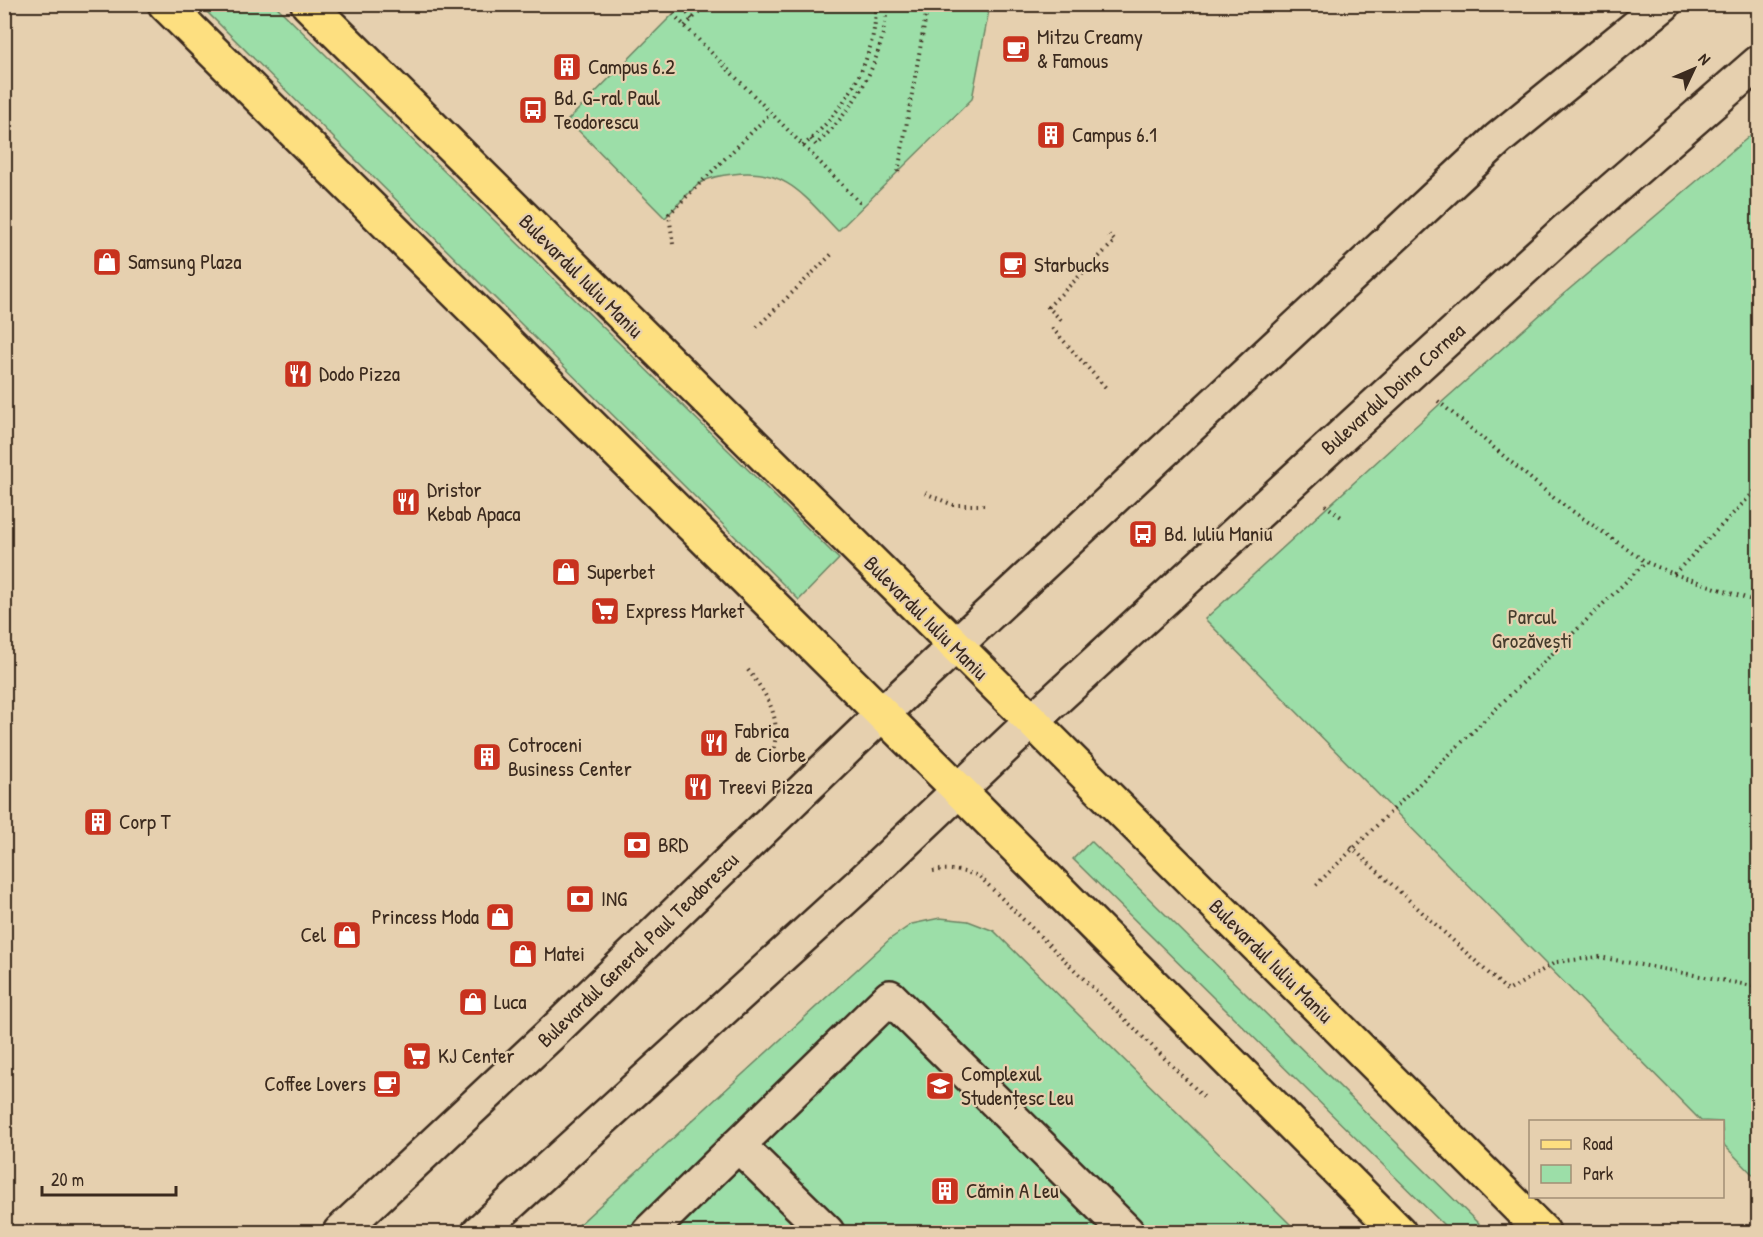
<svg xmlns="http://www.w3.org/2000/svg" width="1763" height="1237" font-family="'Patrick Hand',sans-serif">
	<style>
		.green { fill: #9cdea8; stroke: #6c8463; stroke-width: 1.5 }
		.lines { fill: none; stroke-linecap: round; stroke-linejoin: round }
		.street-casing { stroke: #3b2a1e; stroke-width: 38 }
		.secondary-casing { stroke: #3b2a1e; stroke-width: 38 }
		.primary-casing { stroke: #3b2a1e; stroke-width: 38 }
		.path { stroke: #3b2a1e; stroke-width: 4; stroke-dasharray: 1.5 4.5; stroke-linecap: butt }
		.street { stroke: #e6d0af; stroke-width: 33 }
		.secondary { stroke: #e6d0af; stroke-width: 33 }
		.primary { stroke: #fddf80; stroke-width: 33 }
		.labels { text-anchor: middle; stroke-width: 4.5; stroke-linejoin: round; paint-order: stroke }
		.poi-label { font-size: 21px; fill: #3b2a1e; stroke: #e6d0af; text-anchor: start }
		.street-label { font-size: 21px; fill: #3b2a1e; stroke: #e6d0af }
		.park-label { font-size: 21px; fill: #453c2c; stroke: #e6d0af }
	</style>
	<rect width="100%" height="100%" fill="#e6d0af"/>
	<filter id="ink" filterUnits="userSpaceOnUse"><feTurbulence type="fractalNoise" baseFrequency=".0167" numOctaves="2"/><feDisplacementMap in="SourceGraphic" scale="12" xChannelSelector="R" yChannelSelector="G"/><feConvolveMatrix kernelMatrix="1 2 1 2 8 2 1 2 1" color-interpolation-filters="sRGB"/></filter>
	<g filter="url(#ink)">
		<path class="green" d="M 683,4 L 990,4 L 990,5 L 972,99 L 838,231 C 805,197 786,167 733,174 C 723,175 711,177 702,182 C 690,189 676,208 665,218 L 568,120 Z
			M 200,5 L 275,5 L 839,559 L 799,600 Z
			M 1758,129 L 1758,1180 L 1723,1144 L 1722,1122 L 1701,1121 L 1205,619 L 1441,403 L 1560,297 Z
			M 1091,841 L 1487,1232 L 1451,1232 L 1073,859 Z
			M 940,918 L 968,921 L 994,931 L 1298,1232 L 571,1232 L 890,939 L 912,924 Z"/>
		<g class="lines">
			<g class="street-casing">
				<path id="street" d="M 738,1145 L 827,1232
					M 649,1232 L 890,997 L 1127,1232"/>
			</g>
			<g class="secondary-casing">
				<path id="secondary" d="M 340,1232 L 552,1033 L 881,715 L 1498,139 L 1664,4
					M 479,1232 L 858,886 L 1032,721 L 1408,375 L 1565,231 L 1758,63"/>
			</g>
			<g class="primary-casing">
				<path id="primary" d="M 165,4 L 959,790 L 1399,1232
					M 308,4 L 1032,721 L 1543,1232"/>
			</g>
			<path class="path" d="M 673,14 L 863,206
				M 692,19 L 687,13 L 696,4
				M 685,26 L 707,4
				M 811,139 L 816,145 C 856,107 884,60 887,4
				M 803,146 C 845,110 876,61 876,4
				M 898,172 L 928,4
				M 673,244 L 669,214 L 771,113
				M 1061,320 L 1048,307 L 1115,241 L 1109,235
				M 757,327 L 833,253
				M 1052,328 L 1107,389
				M 1438,401 L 1555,499 L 1646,562 L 1674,574 L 1758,602
				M 925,493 L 953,505 L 985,505
				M 1325,505 L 1344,519
				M 1674,574 L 1758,488
				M 748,670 C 773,703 783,722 770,763
				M 1351,847 L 1508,991 L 1556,962 L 1599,957 L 1758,987
				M 933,871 C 949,868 963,871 979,876 L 1205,1098
				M 1316,885 L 1646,562"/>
			<use href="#street" class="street"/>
			<use href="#secondary" class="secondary"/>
			<use href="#primary" class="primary"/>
		</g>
	</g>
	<defs>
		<g id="cafe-square" transform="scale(1.5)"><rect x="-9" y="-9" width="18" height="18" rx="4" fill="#c8321e" stroke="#e6d0af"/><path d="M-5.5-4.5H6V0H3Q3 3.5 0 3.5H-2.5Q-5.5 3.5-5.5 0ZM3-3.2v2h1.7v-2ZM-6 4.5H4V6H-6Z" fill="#fff"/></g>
		<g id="building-square" transform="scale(1.5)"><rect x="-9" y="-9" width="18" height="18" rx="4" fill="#c8321e" stroke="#e6d0af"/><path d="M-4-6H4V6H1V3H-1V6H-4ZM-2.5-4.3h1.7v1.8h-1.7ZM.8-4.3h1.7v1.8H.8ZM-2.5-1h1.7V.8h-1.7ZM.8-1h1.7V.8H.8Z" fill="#fff"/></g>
		<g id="bus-square" transform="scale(1.5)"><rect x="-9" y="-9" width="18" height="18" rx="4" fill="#c8321e" stroke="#e6d0af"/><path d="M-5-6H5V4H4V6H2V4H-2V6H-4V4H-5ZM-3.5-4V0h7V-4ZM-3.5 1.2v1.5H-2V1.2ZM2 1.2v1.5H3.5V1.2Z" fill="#fff"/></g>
		<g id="shop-square" transform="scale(1.5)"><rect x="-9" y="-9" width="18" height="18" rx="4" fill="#c8321e" stroke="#e6d0af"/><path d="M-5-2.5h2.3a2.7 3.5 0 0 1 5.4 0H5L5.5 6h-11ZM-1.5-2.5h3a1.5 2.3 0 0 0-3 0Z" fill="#fff"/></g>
		<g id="restaurant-square" transform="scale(1.5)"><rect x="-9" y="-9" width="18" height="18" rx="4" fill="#c8321e" stroke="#e6d0af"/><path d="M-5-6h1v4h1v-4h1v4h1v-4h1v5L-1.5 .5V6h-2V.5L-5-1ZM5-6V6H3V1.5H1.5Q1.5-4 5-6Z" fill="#fff"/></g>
		<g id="supermarket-square" transform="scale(1.5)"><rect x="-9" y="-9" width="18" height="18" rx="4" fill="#c8321e" stroke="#e6d0af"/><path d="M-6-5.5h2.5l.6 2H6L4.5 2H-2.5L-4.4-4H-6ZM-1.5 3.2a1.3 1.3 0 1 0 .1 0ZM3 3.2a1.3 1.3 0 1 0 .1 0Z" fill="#fff"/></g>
		<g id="bank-square" transform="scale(1.5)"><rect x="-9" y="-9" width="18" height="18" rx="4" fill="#c8321e" stroke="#e6d0af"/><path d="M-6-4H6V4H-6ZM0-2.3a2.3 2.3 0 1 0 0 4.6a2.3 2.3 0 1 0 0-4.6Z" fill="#fff"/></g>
		<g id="university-square" transform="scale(1.5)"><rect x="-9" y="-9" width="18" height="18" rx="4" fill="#c8321e" stroke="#e6d0af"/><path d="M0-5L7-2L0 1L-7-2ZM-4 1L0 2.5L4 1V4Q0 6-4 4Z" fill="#fff"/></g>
	</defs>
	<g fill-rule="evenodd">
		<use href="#cafe-square" x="1016" y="49"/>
		<use href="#building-square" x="567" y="67"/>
		<use href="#bus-square" x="533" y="110"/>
		<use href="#building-square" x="1051" y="135"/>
		<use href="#shop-square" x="107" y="262"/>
		<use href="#cafe-square" x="1013" y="265"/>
		<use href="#restaurant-square" x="298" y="374"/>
		<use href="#restaurant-square" x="406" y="502"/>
		<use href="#bus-square" x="1143" y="534"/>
		<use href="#shop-square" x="566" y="572"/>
		<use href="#supermarket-square" x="605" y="611"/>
		<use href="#restaurant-square" x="714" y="743"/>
		<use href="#building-square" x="487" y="757"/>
		<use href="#restaurant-square" x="698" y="787"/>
		<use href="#building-square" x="98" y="822"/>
		<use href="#bank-square" x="637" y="845"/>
		<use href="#bank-square" x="580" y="899"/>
		<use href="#shop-square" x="500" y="917"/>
		<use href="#shop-square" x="347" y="935"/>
		<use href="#shop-square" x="523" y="954"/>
		<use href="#shop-square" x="473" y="1002"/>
		<use href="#supermarket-square" x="417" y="1056"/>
		<use href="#cafe-square" x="387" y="1084"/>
		<use href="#university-square" x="940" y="1086"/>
		<use href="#building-square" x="945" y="1191"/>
	</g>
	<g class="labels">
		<g class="poi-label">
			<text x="1037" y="44">Mitzu Creamy<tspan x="1037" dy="24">&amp; Famous</tspan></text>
			<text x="588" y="74">Campus 6.2</text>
			<text x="554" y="105">Bd. G-ral Paul<tspan x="554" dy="24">Teodorescu</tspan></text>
			<text x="1072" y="142">Campus 6.1</text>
			<text x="128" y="269">Samsung Plaza</text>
			<text x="1034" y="272">Starbucks</text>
			<text x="319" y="381">Dodo Pizza</text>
			<text x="427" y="497">Dristor<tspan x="427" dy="24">Kebab Apaca</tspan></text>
			<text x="1164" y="541">Bd. Iuliu Maniu</text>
			<text x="587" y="579">Superbet</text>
			<text x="626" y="618">Express Market</text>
			<text x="735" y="738">Fabrica<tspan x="735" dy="24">de Ciorbe</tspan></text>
			<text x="508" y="752">Cotroceni<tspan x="508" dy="24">Business Center</tspan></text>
			<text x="719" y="794">Treevi Pizza</text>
			<text x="119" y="829">Corp T</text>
			<text x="658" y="852">BRD</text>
			<text x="601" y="906">ING</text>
			<text x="479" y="924" text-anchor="end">Princess Moda</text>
			<text x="326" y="942" text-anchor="end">Cel</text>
			<text x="544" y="961">Matei</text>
			<text x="494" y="1009">Luca</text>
			<text x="438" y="1063">KJ Center</text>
			<text x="961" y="1081">Complexul<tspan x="961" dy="24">Studențesc Leu</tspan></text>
			<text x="366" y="1091" text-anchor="end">Coffee Lovers</text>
			<text x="966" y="1198">Cămin A Leu</text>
		</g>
		<g class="street-label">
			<text transform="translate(581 276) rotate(45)" y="7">Bulevardul Iuliu Maniu</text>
			<text transform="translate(1393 389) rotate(-42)" y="7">Bulevardul Doina Cornea</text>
			<text transform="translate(926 618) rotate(45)" y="7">Bulevardul Iuliu Maniu</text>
			<text transform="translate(638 950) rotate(-44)" y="7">Bulevardul General Paul Teodorescu</text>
			<text transform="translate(1271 961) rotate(45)" y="7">Bulevardul Iuliu Maniu</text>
		</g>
		<g class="park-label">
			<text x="1532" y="624">Parcul<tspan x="1532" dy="24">Grozăvești</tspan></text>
		</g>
	</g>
	<rect width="1763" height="1237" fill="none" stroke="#e6d0af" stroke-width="24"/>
	<rect x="12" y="12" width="1739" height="1213" fill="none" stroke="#3b2a1e" stroke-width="2" filter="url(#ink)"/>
	<rect x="1529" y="1120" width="195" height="78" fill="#e6d0af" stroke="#a28e75" stroke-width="1.5"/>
	<rect x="1541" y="1140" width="30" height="9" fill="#fddf80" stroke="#a28e75" stroke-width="1.5"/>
	<text x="1583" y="1150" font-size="18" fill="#3b2a1e">Road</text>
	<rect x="1541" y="1165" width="30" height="18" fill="#9cdea8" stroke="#a28e75" stroke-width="1.5"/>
	<text x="1583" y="1180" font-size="18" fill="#3b2a1e">Park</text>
	<g transform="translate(1694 69) rotate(46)" stroke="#e6d0af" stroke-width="4.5" paint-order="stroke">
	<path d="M0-4.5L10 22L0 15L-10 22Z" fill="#3b2a1e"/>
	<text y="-9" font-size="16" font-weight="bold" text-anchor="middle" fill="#3b2a1e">N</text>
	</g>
	<path d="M42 1186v9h134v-9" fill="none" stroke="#3b2a1e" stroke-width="3"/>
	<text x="51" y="1186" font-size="18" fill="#3b2a1e" stroke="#e6d0af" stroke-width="4.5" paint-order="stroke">20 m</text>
</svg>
